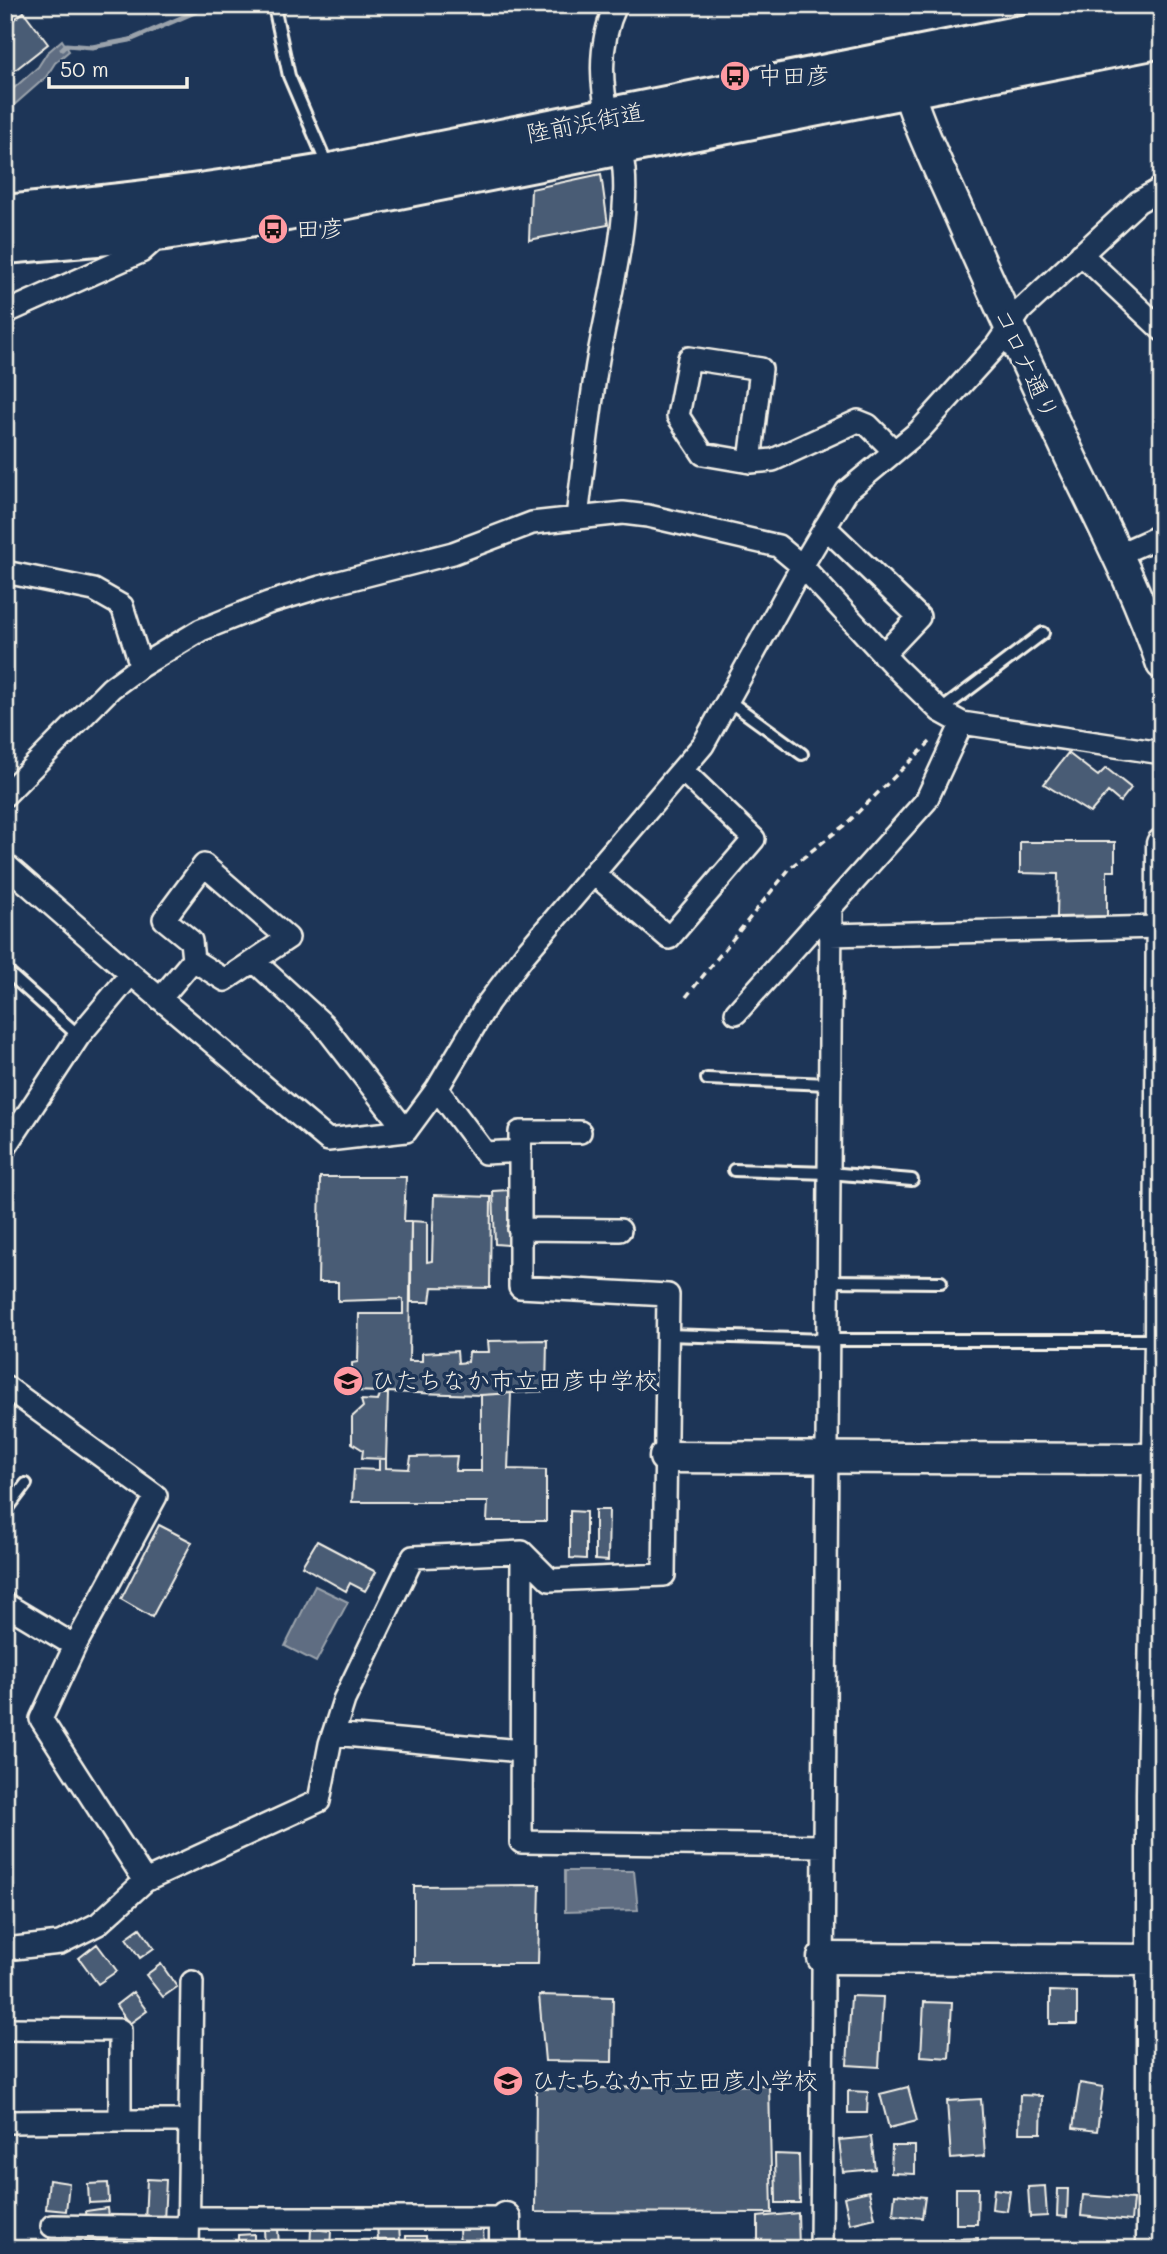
<svg xmlns="http://www.w3.org/2000/svg" width="1167" height="2254" font-family="Mali,'Klee One',sans-serif">
	<style>
		.water { fill: #5e6d82; stroke: #9aa2ab; stroke-width: 2 }
		.lines { fill: none; stroke-linecap: round; stroke-linejoin: round }
		.stream { stroke: #9aa2ab; stroke-width: 5 }
		.building { fill: #485b74; stroke: #f4f1e8; stroke-width: 2 }
		.lane-casing { stroke: #f4f1e8; stroke-width: 16 }
		.street-casing { stroke: #f4f1e8; stroke-width: 26 }
		.secondary-casing { stroke: #f4f1e8; stroke-width: 35 }
		.highway-casing { stroke: #f4f1e8; stroke-width: 44 }
		.path { stroke: #f4f1e8; stroke-width: 3.5; stroke-dasharray: 7 5; stroke-linecap: butt }
		.lane { stroke: #1d3557; stroke-width: 10 }
		.street { stroke: #1d3557; stroke-width: 21 }
		.secondary { stroke: #1d3557; stroke-width: 30 }
		.highway { stroke: #1d3557; stroke-width: 38 }
		.labels { text-anchor: middle; stroke-width: 7; stroke-linejoin: round; paint-order: stroke }
		.poi-label { font-size: 24px; fill: #f4f1e8; stroke: #1d3557; text-anchor: start }
		.street-label { font-size: 24px; fill: #f4f1e8; stroke: #1d3557 }
	</style>
	<rect width="100%" height="100%" fill="#1d3557"/>
	<filter id="ink" filterUnits="userSpaceOnUse"><feTurbulence type="fractalNoise" baseFrequency=".0143" numOctaves="2"/><feDisplacementMap in="SourceGraphic" scale="14" xChannelSelector="R" yChannelSelector="G"/><feConvolveMatrix kernelMatrix="1 2 1 2 8 2 1 2 1" color-interpolation-filters="sRGB"/></filter>
	<g filter="url(#ink)">
		<path class="water" d="M 62,40 L 69,51 L 55,63 L 46,77 L 5,113 L 5,96 L 38,67 L 47,53 Z
			M 315,1586 L 348,1602 L 316,1662 L 285,1646 Z
			M 565,1871 L 634,1871 L 638,1910 L 565,1912 Z"/>
		<g class="lines">
			<path class="stream" d="M 62,49 L 66,45 L 92,47 L 130,40 L 211,5"/>
		</g>
		<path class="building" d="M 24,12 L 48,44 L 5,78 L 5,26 Z
			M 601,174 L 608,225 L 529,240 L 531,189 Z
			M 1068,753 L 1098,776 L 1106,768 L 1131,788 L 1120,802 L 1108,792 L 1090,813 L 1044,784 Z
			M 1020,842 L 1115,842 L 1115,871 L 1107,871 L 1107,916 L 1057,917 L 1058,874 L 1020,873 Z
			M 320,1177 L 406,1177 L 404,1221 L 411,1221 L 409,1361 L 422,1361 L 422,1353 L 457,1351 L 458,1363 L 468,1362 L 469,1352 L 489,1352 L 488,1341 L 547,1340 L 546,1391 L 481,1395 L 352,1391 L 352,1363 L 358,1362 L 359,1314 L 403,1314 L 403,1299 L 338,1301 L 338,1282 L 318,1282 Z
			M 509,1190 L 508,1245 L 495,1244 L 493,1191 Z
			M 434,1195 L 491,1197 L 490,1288 L 432,1287 L 430,1302 L 411,1302 L 411,1221 L 427,1222 L 427,1262 L 432,1261 Z
			M 511,1393 L 508,1469 L 546,1470 L 546,1521 L 487,1521 L 488,1502 L 352,1502 L 354,1469 L 379,1470 L 379,1459 L 386,1459 L 386,1468 L 409,1469 L 411,1457 L 457,1456 L 455,1471 L 481,1471 L 481,1395 Z
			M 380,1394 L 388,1394 L 386,1459 L 362,1458 L 363,1450 L 352,1443 L 352,1417 L 363,1407 L 361,1400 L 378,1401 Z
			M 595,1510 L 609,1510 L 608,1561 L 595,1560 Z
			M 570,1511 L 586,1512 L 586,1559 L 570,1558 Z
			M 159,1525 L 192,1542 L 152,1617 L 121,1599 Z
			M 317,1541 L 376,1572 L 365,1591 L 350,1583 L 346,1591 L 302,1566 Z
			M 540,1885 L 538,1964 L 414,1964 L 414,1886 Z
			M 140,1928 L 154,1948 L 140,1958 L 126,1938 Z
			M 97,1944 L 117,1971 L 98,1984 L 79,1958 Z
			M 161,1964 L 177,1987 L 163,1997 L 146,1975 Z
			M 1050,1991 L 1077,1992 L 1077,2024 L 1050,2024 Z
			M 133,1992 L 147,2011 L 129,2024 L 116,2005 Z
			M 539,1995 L 613,1997 L 612,2062 L 545,2061 Z
			M 851,1996 L 883,1997 L 879,2067 L 847,2065 Z
			M 924,2002 L 952,2003 L 949,2058 L 921,2056 Z
			M 1080,2083 L 1103,2087 L 1097,2131 L 1073,2128 Z
			M 769,2085 L 772,2213 L 535,2212 L 536,2089 Z
			M 908,2087 L 917,2121 L 889,2128 L 880,2094 Z
			M 848,2091 L 868,2092 L 867,2113 L 848,2113 Z
			M 1020,2095 L 1042,2096 L 1041,2133 L 1019,2133 Z
			M 981,2099 L 985,2156 L 951,2159 L 947,2101 Z
			M 871,2137 L 875,2169 L 843,2172 L 839,2140 Z
			M 892,2146 L 915,2146 L 915,2174 L 891,2173 Z
			M 775,2154 L 799,2155 L 800,2203 L 776,2203 Z
			M 147,2179 L 166,2180 L 164,2222 L 145,2221 Z
			M 49,2180 L 69,2183 L 66,2211 L 46,2209 Z
			M 108,2183 L 109,2202 L 89,2203 L 88,2184 Z
			M 1045,2186 L 1047,2216 L 1030,2217 L 1028,2187 Z
			M 956,2188 L 978,2188 L 977,2224 L 956,2224 Z
			M 994,2189 L 1010,2191 L 1007,2211 L 992,2209 Z
			M 1058,2189 L 1068,2189 L 1067,2217 L 1057,2216 Z
			M 869,2191 L 875,2218 L 850,2224 L 844,2197 Z
			M 895,2194 L 925,2197 L 922,2218 L 893,2215 Z
			M 1083,2195 L 1133,2199 L 1131,2221 L 1081,2216 Z
			M 107,2208 L 109,2226 L 88,2228 L 86,2211 Z
			M 798,2213 L 799,2249 L 699,2249 L 758,2246 L 758,2217 Z
			M 399,2224 L 400,2240 L 378,2241 L 377,2225 Z
			M 278,2227 L 279,2249 L 265,2249 L 264,2228 Z
			M 483,2227 L 484,2249 L 460,2249 L 459,2228 Z
			M 311,2229 L 331,2231 L 330,2249 L 310,2249 Z
			M 254,2234 L 254,2249 L 238,2249 L 238,2235 Z
			M 406,2236 L 426,2236 L 426,2249 L 406,2249 Z
			M 49,2237 L 71,2237 L 71,2249 L 49,2249 Z
			M 978,2238 L 979,2249 L 949,2249 L 948,2239 Z
			M 116,2240 L 117,2249 L 85,2249 L 85,2242 Z
			M 869,2240 L 901,2243 L 901,2249 L 869,2249 Z"/>
		<g class="lines">
			<g class="lane-casing">
				<path id="lane" d="M 275,11 L 289,76 L 328,167
					M 729,701 L 802,754
					M 940,711 L 1043,633
					M 5,970 L 79,1036
					M 707,1079 L 829,1084
					M 734,1170 L 829,1173 L 912,1180
					M 828,1281 L 941,1282
					M 667,1335 L 827,1340 L 1158,1340
					M 5,1512 L 26,1484"/>
			</g>
			<g class="street-casing">
				<path id="street" d="M 1081,254 L 1162,330
					M 5,313 L 141,252 L 162,233
					M 750,462 L 761,369 L 689,358 L 678,416 L 703,454 L 750,462 L 773,460 L 858,421 L 868,425 L 894,451
					M 577,517 C 584,464 589,411 598,359 C 608,303 629,226 624,170 C 623,153 613,136 609,119 C 600,82 599,41 616,5
					M 825,527 L 919,617 L 883,655
					M 1117,555 L 1162,535
					M 5,572 L 94,590 L 122,606 L 141,666
					M 5,795 L 111,688 L 141,666 L 201,630 L 268,603 L 320,587 L 453,553 L 532,523 L 623,513 L 648,516 L 778,546 L 802,566 L 895,667 L 940,711 L 962,723 L 1162,753
					M 5,864 L 131,974 L 328,1140 L 406,1131 L 437,1089 L 488,1003 L 525,954 L 703,745 L 802,566 L 847,491 L 919,431 L 996,346 L 1021,310 L 1138,202 L 1162,188
					M 594,874 L 669,938 L 754,839 L 682,770
					M 830,935 L 1160,927
					M 254,961 L 323,1024 L 406,1131
					M 160,999 L 193,960 L 191,941 L 164,919 L 204,865 L 288,938 L 225,980 L 193,960
					M 736,1013 L 926,801 L 962,723
					M 437,1089 L 485,1153 L 520,1151
					M 5,1148 L 79,1036 L 131,974
					M 519,1229 L 620,1230
					M 5,1386 L 156,1496 L 75,1646 L 41,1719 L 145,1881
					M 522,1552 L 521,1842 L 824,1846
					M 5,1604 L 75,1646
					M 333,1734 L 521,1751
					M 5,1949 L 60,1943 L 98,1924 L 145,1881 L 319,1801 L 330,1744 L 344,1700 L 413,1557 L 522,1552 L 550,1580 L 664,1575 L 668,1295 L 520,1287 L 520,1132 L 580,1132
					M 5,2029 L 120,2030 L 120,2121 L 190,2121
					M 5,2122 L 120,2121
					M 188,2218 L 505,2218
					M 52,2226 L 188,2228
					M 188,2249 L 192,1982
					M 821,2249 L 831,907"/>
			</g>
			<g class="secondary-casing">
				<path id="secondary" d="M 902,70 C 915,121 940,170 961,218 C 998,303 1037,386 1076,469 C 1107,533 1140,597 1162,664
					M 665,1457 L 1157,1459
					M 823,1958 L 1153,1960
					M 505,2249 L 505,2218
					M 1152,2249 L 1152,1793 L 1160,1340 L 1162,844"/>
			</g>
			<g class="highway-casing">
				<path id="highway" d="M 5,215 C 115,205 223,191 331,173 L 1162,7
					M 5,244 L 165,230 L 287,211 L 1162,38"/>
			</g>
			<path class="path" d="M 686,997 L 791,867 L 846,824 L 930,742"/>
			<use href="#lane" class="lane"/>
			<use href="#street" class="street"/>
			<use href="#secondary" class="secondary"/>
			<use href="#highway" class="highway"/>
		</g>
	</g>
	<defs>
		<g id="bus-disc" transform="scale(1.575)"><circle r="9.5" fill="#ff9aa2" stroke="#1d3557"/><path d="M-5-6H5V4H4V6H2V4H-2V6H-4V4H-5ZM-3.5-4V0h7V-4ZM-3.5 1.2v1.5H-2V1.2ZM2 1.2v1.5H3.5V1.2Z" fill="#111"/></g>
		<g id="school-disc" transform="scale(1.575)"><circle r="9.5" fill="#ff9aa2" stroke="#1d3557"/><path d="M0-5L7-2L0 1L-7-2ZM-4 1L0 2.5L4 1V4Q0 6-4 4Z" fill="#111"/></g>
	</defs>
	<g fill-rule="evenodd">
		<use href="#bus-disc" x="735" y="76"/>
		<use href="#bus-disc" x="273" y="229"/>
		<use href="#school-disc" x="348" y="1381"/>
		<use href="#school-disc" x="508" y="2081"/>
	</g>
	<g class="labels">
		<g class="poi-label">
			<text x="758" y="84">中田彦</text>
			<text x="296" y="237">田彦</text>
			<text x="371" y="1389">ひたちなか市立田彦中学校</text>
			<text x="531" y="2089">ひたちなか市立田彦小学校</text>
		</g>
		<g class="street-label">
			<text transform="translate(585 123) rotate(-11)" y="8">陸前浜街道</text>
			<text transform="translate(1026 364) rotate(65)" y="8">コロナ通り</text>
		</g>
	</g>
	<rect width="1167" height="2254" fill="none" stroke="#1d3557" stroke-width="28"/>
	<rect x="14" y="14" width="1139" height="2226" fill="none" stroke="#f4f1e8" stroke-width="2.5" filter="url(#ink)"/>
	<path d="M49 77v10h138v-10" fill="none" stroke="#f4f1e8" stroke-width="3.5"/>
	<text x="60" y="77" font-size="21" fill="#f4f1e8" stroke="#1d3557" stroke-width="5" paint-order="stroke">50 m</text>
</svg>
